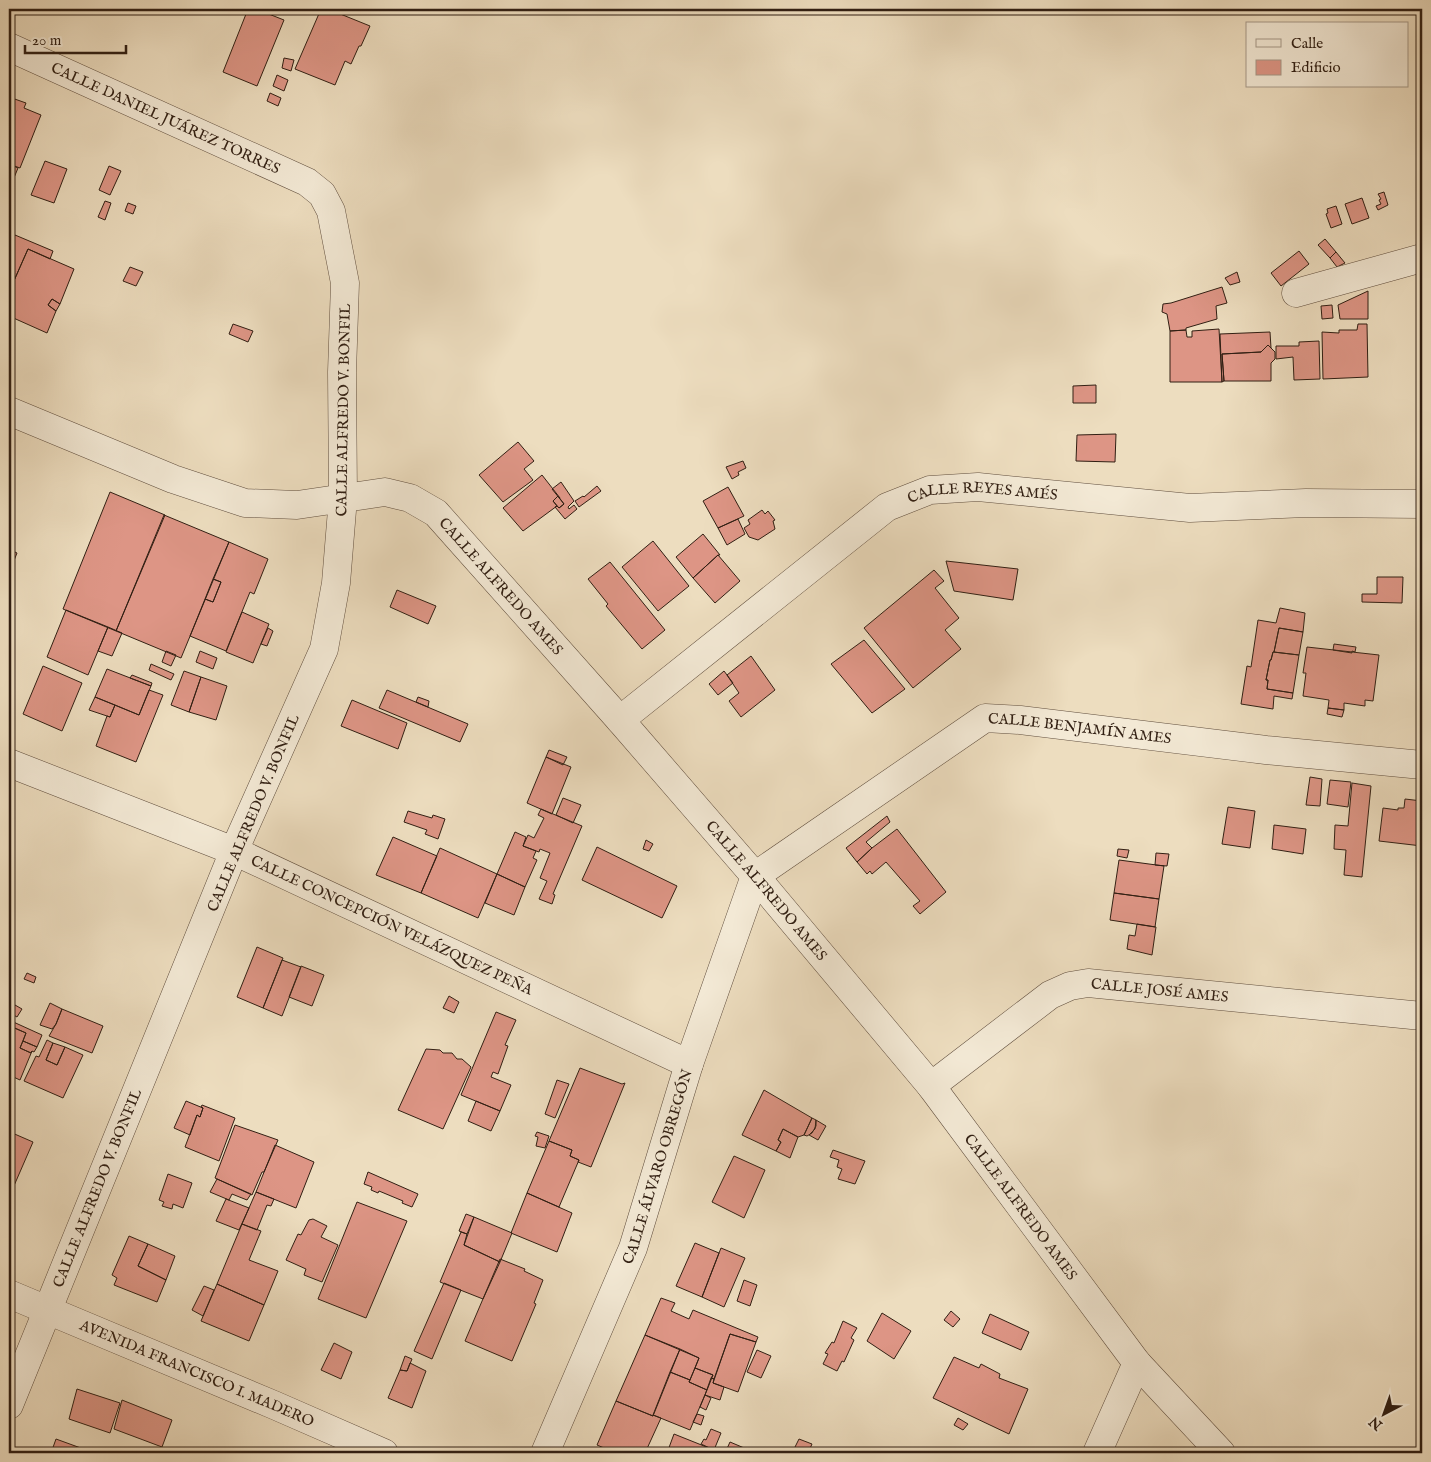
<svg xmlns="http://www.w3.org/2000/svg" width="1431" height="1462" font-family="'IM FELL English',serif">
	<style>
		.building { fill: #dd9585; stroke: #311f13 }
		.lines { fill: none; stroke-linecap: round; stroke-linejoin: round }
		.street-casing { stroke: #604e3e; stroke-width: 29 }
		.street { stroke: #f3e9d5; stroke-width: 28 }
		.labels { text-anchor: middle; stroke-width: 4.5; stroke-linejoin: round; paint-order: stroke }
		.street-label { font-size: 15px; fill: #311f13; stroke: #f3e9d5 }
	</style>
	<rect width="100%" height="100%" fill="#edddbf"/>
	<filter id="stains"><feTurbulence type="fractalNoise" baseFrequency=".004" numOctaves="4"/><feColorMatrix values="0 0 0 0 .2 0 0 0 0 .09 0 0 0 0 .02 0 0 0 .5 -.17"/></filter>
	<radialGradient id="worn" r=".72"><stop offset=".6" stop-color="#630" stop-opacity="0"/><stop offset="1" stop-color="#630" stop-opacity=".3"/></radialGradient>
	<path class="building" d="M 248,9 L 256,9 L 284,20 L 257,86 L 223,72 Z
		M 321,9 L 328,9 L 370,26 L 361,46 L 359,46 L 351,64 L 345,61 L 335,85 L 295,69 Z
		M 284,58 L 294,60 L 291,71 L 282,68 Z
		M 277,75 L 288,80 L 284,91 L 273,86 Z
		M 270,93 L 281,98 L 278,106 L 267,101 Z
		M 9,97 L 26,103 L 24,108 L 41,115 L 20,168 L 9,164 Z
		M 45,161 L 67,169 L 54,203 L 31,195 Z
		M 9,164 L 18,168 L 9,190 Z
		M 109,166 L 121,171 L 110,195 L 99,190 Z
		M 1384,192 L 1388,205 L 1378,210 L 1376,206 L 1381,204 L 1379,200 L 1381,199 L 1378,194 Z
		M 1362,198 L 1369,218 L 1352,224 L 1345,204 Z
		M 105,201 L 111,203 L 105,220 L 98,217 Z
		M 128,203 L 136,206 L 133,214 L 125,211 Z
		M 1336,206 L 1342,224 L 1331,228 L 1326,214 L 1328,213 L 1327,209 Z
		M 15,235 L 53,251 L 50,259 L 28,249 L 9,292 L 9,251 Z
		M 1325,239 L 1336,252 L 1330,258 L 1318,245 Z
		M 28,249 L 74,269 L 60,304 L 52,299 L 48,305 L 56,311 L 47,333 L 9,316 L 9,292 Z
		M 1299,251 L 1309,264 L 1281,286 L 1271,273 Z
		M 1336,252 L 1345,263 L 1337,267 L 1330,258 Z
		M 130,267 L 143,272 L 136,286 L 123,281 Z
		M 1237,272 L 1240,282 L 1230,285 L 1225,278 Z
		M 1222,287 L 1227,303 L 1216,306 L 1217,319 L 1186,328 L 1186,330 L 1170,331 L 1167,314 L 1162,312 L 1163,304 L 1171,303 Z
		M 1368,291 L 1368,319 L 1340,319 L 1338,305 Z
		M 52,299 L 60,304 L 56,311 L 48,305 Z
		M 1332,305 L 1333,318 L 1322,319 L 1321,306 Z
		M 233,324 L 253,331 L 248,342 L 229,334 Z
		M 1358,324 L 1367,324 L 1368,377 L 1323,379 L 1322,332 L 1339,333 L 1339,330 L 1357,330 Z
		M 1219,329 L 1222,382 L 1170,382 L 1170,331 L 1186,330 L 1187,337 L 1192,337 L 1192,331 Z
		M 1270,332 L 1271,348 L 1268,345 L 1261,352 L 1222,354 L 1224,381 L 1222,382 L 1220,334 Z
		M 1319,341 L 1320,379 L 1294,380 L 1293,357 L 1276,359 L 1276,346 L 1299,346 L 1299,342 Z
		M 1268,345 L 1275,352 L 1275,359 L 1271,363 L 1271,381 L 1224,381 L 1222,354 L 1261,352 Z
		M 1096,385 L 1096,403 L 1073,403 L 1073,386 Z
		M 1116,434 L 1115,462 L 1076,461 L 1077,435 Z
		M 518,442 L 534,461 L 524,469 L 533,480 L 503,502 L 479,475 Z
		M 743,461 L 746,468 L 738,472 L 739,475 L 732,479 L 726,467 Z
		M 542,475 L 560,498 L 558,496 L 553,501 L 557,506 L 523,531 L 503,508 Z
		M 561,482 L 574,501 L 568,507 L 569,509 L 574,505 L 577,509 L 565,519 L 555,507 L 557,506 L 559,508 L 564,504 L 552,489 Z
		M 597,486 L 601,491 L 579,507 L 575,501 L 583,496 L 584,497 Z
		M 728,487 L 744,516 L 718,528 L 703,501 Z
		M 110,492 L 165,515 L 116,631 L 63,609 Z
		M 558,496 L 564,504 L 559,508 L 553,501 Z
		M 762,510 L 765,514 L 768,511 L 775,520 L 773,521 L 775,529 L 758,540 L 749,537 L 744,528 L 750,524 L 748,520 Z
		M 164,515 L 229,542 L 181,658 L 116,631 Z
		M 738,519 L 745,534 L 727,545 L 718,528 Z
		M 703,534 L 720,555 L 718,555 L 693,578 L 676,557 Z
		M 653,541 L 689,586 L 658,611 L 622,567 Z
		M 229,542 L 268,559 L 254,594 L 250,592 L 226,651 L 190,636 L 205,599 L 213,602 L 221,582 L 213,579 Z
		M 9,549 L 17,553 L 9,573 Z
		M 718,555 L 740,581 L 715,603 L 693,578 Z
		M 946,561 L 1018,569 L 1013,600 L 954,591 Z
		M 610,562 L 665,630 L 642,649 L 606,606 L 608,604 L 588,579 Z
		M 934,570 L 944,581 L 935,588 L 959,618 L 945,630 L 961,649 L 913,688 L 864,628 Z
		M 1377,577 L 1403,577 L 1402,603 L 1362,602 L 1362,594 L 1377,594 Z
		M 213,579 L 221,582 L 213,602 L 205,599 Z
		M 397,590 L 436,606 L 428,624 L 390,607 Z
		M 1280,608 L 1305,613 L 1303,632 L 1279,628 L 1274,652 L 1273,652 L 1271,660 L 1270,660 L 1266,680 L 1268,680 L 1267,689 L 1293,693 L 1292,699 L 1274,696 L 1273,709 L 1241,704 L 1247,666 L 1251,667 L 1258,620 L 1276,623 Z
		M 66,610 L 108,627 L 88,675 L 47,657 Z
		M 242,612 L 269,624 L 253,663 L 226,652 Z
		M 108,627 L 122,633 L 112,656 L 98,651 Z
		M 268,628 L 273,631 L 267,646 L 261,644 Z
		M 1279,628 L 1303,632 L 1299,655 L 1274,652 Z
		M 864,640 L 905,689 L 872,713 L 831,664 Z
		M 1334,644 L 1356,647 L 1355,652 L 1352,651 L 1352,653 L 1333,650 Z
		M 1307,647 L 1379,655 L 1373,701 L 1365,700 L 1365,706 L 1344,703 L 1344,710 L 1328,708 L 1329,700 L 1303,696 L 1306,673 L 1303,673 Z
		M 166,651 L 176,655 L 171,666 L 162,662 Z
		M 200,651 L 217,658 L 213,669 L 196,662 Z
		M 1273,652 L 1299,655 L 1293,693 L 1267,689 L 1268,680 L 1266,680 L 1270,660 L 1271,660 Z
		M 751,656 L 775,690 L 741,717 L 729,701 L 739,693 L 727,675 Z
		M 151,664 L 174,674 L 171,680 L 149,670 Z
		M 43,666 L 82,683 L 62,731 L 23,714 Z
		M 107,669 L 151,686 L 139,715 L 95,697 Z
		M 184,671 L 201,677 L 189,712 L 171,705 Z
		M 724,671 L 733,683 L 718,695 L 709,684 Z
		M 132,675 L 152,683 L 151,686 L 130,678 Z
		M 201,677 L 227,686 L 216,720 L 189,712 Z
		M 149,690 L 163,695 L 136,762 L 96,746 L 107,716 L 110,717 L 115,705 L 139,715 Z
		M 387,690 L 468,724 L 460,742 L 379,708 Z
		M 95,697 L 115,705 L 110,717 L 89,710 Z
		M 418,697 L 429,701 L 428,707 L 416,702 Z
		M 352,700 L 407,723 L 398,749 L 341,726 Z
		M 1328,708 L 1344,710 L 1342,717 L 1327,714 Z
		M 549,750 L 567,757 L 563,765 L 546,757 Z
		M 546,757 L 571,767 L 552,814 L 527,803 Z
		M 1310,777 L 1322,779 L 1320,806 L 1306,805 Z
		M 1330,780 L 1351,782 L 1348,807 L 1327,804 Z
		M 1352,783 L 1371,786 L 1362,877 L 1344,875 L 1346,850 L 1334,849 L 1335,825 L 1348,826 Z
		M 563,798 L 581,805 L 573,823 L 556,815 Z
		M 1405,799 L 1422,801 L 1422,846 L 1379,841 L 1383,808 L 1398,810 L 1398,808 L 1404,808 Z
		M 1228,807 L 1255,811 L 1250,848 L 1222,844 Z
		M 541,809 L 582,826 L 553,894 L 555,895 L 552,904 L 539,899 L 547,881 L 540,878 L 550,853 L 540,849 L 539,852 L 523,846 L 528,835 L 534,838 L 544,818 L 538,815 Z
		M 408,811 L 432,818 L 433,815 L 445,819 L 438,839 L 425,834 L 427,830 L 404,822 Z
		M 887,816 L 890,822 L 866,842 L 872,848 L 857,862 L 846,848 Z
		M 1274,825 L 1306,829 L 1303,854 L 1272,849 Z
		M 897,829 L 946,892 L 920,914 L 913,906 L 920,901 L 886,862 L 872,874 L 870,871 L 867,874 L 857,862 L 872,848 Z
		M 515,832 L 526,837 L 523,846 L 536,851 L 533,858 L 537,860 L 525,887 L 497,874 Z
		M 393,837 L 437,856 L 421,893 L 376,875 Z
		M 646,840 L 653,844 L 649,851 L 643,849 Z
		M 597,847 L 677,886 L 662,918 L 582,880 Z
		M 440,848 L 497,874 L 478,918 L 421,893 Z
		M 1118,849 L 1129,850 L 1127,858 L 1117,856 Z
		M 1156,853 L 1169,854 L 1167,866 L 1155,865 Z
		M 1119,860 L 1164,866 L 1159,899 L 1114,893 Z
		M 497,874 L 525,887 L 514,915 L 485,903 Z
		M 1114,893 L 1159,899 L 1155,927 L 1110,920 Z
		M 1137,924 L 1156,927 L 1152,955 L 1127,949 L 1129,935 L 1135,936 Z
		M 257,947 L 283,958 L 263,1008 L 237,997 Z
		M 282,960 L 301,967 L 282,1016 L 263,1008 Z
		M 301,966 L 324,975 L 312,1006 L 289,997 Z
		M 27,973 L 36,977 L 34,983 L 24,979 Z
		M 449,996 L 459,1002 L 454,1013 L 443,1008 Z
		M 50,1003 L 62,1009 L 56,1024 L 52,1029 L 40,1025 Z
		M 15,1005 L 22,1009 L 17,1017 L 10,1013 Z
		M 62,1009 L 103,1026 L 92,1053 L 49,1036 L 56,1024 Z
		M 496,1012 L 516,1020 L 505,1045 L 508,1046 L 498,1074 L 493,1072 L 491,1077 L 511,1085 L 500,1111 L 461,1095 Z
		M 9,1020 L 42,1035 L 37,1047 L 23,1041 L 26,1033 L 10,1026 L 9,1027 Z
		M 10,1026 L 26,1033 L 20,1048 L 31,1053 L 32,1051 L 20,1080 L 9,1075 L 9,1027 Z
		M 47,1040 L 53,1043 L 46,1060 L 57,1065 L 65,1047 L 83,1055 L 63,1098 L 24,1081 L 36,1056 L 39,1057 Z
		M 23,1041 L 37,1047 L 34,1052 L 32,1051 L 31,1053 L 20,1048 Z
		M 53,1043 L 65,1047 L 57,1065 L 46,1060 Z
		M 426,1049 L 440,1050 L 443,1053 L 452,1053 L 457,1059 L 462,1059 L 471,1067 L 443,1129 L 398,1110 Z
		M 580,1068 L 622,1084 L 625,1083 L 591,1167 L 578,1162 L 579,1160 L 570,1156 L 572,1150 L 549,1141 Z
		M 557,1080 L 569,1084 L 555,1118 L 545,1114 Z
		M 764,1090 L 812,1118 L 804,1135 L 798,1137 L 783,1129 L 778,1140 L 781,1142 L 776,1151 L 742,1135 Z
		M 186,1101 L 203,1108 L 200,1117 L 197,1115 L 190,1135 L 174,1128 Z
		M 476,1101 L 500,1111 L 491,1131 L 468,1121 Z
		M 202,1105 L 235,1118 L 219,1161 L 185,1147 L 197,1115 L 200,1117 L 203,1108 L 201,1107 Z
		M 812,1118 L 816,1120 L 816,1126 L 812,1133 L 807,1136 L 804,1135 Z
		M 816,1120 L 826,1126 L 818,1140 L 809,1135 L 815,1129 Z
		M 235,1125 L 278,1140 L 264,1172 L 262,1172 L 252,1195 L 215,1178 Z
		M 783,1129 L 798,1137 L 790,1158 L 776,1151 L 781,1142 L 778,1140 Z
		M 10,1132 L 33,1142 L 13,1188 L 9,1186 Z
		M 537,1132 L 549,1136 L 545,1148 L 536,1146 L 538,1137 L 535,1136 Z
		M 549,1141 L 572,1150 L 570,1156 L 579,1160 L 559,1207 L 527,1193 Z
		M 275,1145 L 314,1162 L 296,1208 L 256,1192 Z
		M 833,1150 L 865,1161 L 855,1184 L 838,1179 L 842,1169 L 837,1167 L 839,1160 L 830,1157 Z
		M 734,1156 L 765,1170 L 744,1218 L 712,1202 Z
		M 368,1172 L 418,1194 L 412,1207 L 402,1203 L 403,1201 L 379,1191 L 378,1193 L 371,1190 L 372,1187 L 364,1184 Z
		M 168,1174 L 192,1183 L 183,1208 L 173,1204 L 172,1209 L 162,1206 L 164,1202 L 159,1200 Z
		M 217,1179 L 251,1194 L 247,1200 L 232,1194 L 229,1200 L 210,1192 Z
		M 256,1192 L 274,1199 L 271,1206 L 267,1205 L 257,1230 L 242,1224 Z
		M 527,1193 L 572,1213 L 557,1252 L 511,1233 Z
		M 226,1199 L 249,1208 L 239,1230 L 216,1221 Z
		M 357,1202 L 407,1221 L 366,1318 L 318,1299 Z
		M 466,1214 L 474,1217 L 467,1234 L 459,1231 Z
		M 474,1217 L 512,1233 L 500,1262 L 464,1245 Z
		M 313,1219 L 327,1226 L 321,1237 L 338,1245 L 322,1282 L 304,1275 L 306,1269 L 286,1260 L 298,1234 L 301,1235 L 309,1220 Z
		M 242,1224 L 261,1231 L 249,1260 L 278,1271 L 264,1305 L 217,1284 Z
		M 461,1232 L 467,1234 L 464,1245 L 500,1262 L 483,1299 L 440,1282 Z
		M 129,1236 L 148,1244 L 138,1266 L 166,1280 L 157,1302 L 114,1285 L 117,1278 L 112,1275 Z
		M 695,1243 L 719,1253 L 702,1297 L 676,1286 Z
		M 148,1244 L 175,1256 L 166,1280 L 138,1266 Z
		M 721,1248 L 745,1258 L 724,1307 L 702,1297 Z
		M 500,1259 L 525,1269 L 524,1271 L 543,1280 L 534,1303 L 536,1304 L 512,1361 L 465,1341 Z
		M 744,1280 L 757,1285 L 750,1306 L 737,1301 Z
		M 444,1283 L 461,1290 L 432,1359 L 414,1351 Z
		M 217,1284 L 264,1305 L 249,1341 L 201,1321 Z
		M 204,1286 L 214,1290 L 203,1316 L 192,1310 Z
		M 661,1298 L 675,1303 L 671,1311 L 689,1319 L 693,1310 L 758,1337 L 756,1342 L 730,1334 L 714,1379 L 711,1378 L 713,1375 L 695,1368 L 699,1358 L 645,1335 Z
		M 951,1311 L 960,1319 L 953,1327 L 944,1320 Z
		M 882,1313 L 911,1331 L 894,1359 L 867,1341 Z
		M 990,1314 L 1029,1332 L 1021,1350 L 982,1333 Z
		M 843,1321 L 857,1328 L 851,1338 L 854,1340 L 844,1362 L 842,1361 L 837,1371 L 823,1364 L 828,1354 L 825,1353 L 832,1342 L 834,1343 Z
		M 730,1334 L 756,1342 L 738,1392 L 713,1383 Z
		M 645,1335 L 680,1349 L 653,1416 L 616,1401 Z
		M 334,1343 L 352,1352 L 341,1379 L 321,1370 Z
		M 680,1349 L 699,1358 L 690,1380 L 670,1372 Z
		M 757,1350 L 771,1356 L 761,1378 L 747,1372 Z
		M 405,1356 L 412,1359 L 407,1371 L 400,1370 Z
		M 954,1357 L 979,1368 L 981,1364 L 1000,1374 L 999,1378 L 1028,1389 L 1009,1434 L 933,1398 Z
		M 410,1363 L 426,1371 L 412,1408 L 388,1398 L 400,1370 L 407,1371 Z
		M 695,1368 L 713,1375 L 707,1390 L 689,1382 Z
		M 670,1372 L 690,1380 L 689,1382 L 707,1390 L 690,1430 L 653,1415 Z
		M 711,1378 L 714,1379 L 713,1383 L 724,1387 L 720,1400 L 705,1395 Z
		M 77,1389 L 120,1403 L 110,1433 L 69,1419 Z
		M 705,1395 L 711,1398 L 706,1410 L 700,1407 Z
		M 122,1400 L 172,1420 L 162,1447 L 114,1429 Z
		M 616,1401 L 653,1416 L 653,1415 L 661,1418 L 645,1453 L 616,1453 L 597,1445 Z
		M 697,1414 L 704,1416 L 701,1425 L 693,1422 Z
		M 958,1418 L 968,1424 L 963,1430 L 954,1425 Z
		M 711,1429 L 721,1433 L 714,1450 L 701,1444 L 704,1439 L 706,1440 Z
		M 674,1434 L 714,1450 L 713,1453 L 667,1453 Z
		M 56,1439 L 89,1451 L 89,1453 L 51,1453 Z
		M 799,1439 L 812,1444 L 808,1453 L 792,1453 Z
		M 730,1442 L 756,1453 L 725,1453 Z"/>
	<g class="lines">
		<g class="street-casing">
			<g id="street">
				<path id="s1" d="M 9,47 L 307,182 L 322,194 L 331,211 L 345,283 L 342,372 L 343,498 L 336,583 L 324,649 L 234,851 L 9,1405"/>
				<path d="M 1296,293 L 1422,258"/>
				<path id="s2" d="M 9,411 L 173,479 L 245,503 L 297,505 L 385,492 L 410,498 L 436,513 L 620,720 L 755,876 L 931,1086 L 1137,1363 L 1221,1453"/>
				<path id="s3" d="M 620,720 L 887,507 L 930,490 L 978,487 L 1190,508 L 1306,503 L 1422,504"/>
				<path id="s4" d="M 9,763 L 234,851 L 689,1064"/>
				<path id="s5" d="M 931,1086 L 1050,995 L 1070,986 L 1088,983 L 1422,1016"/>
				<path id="s6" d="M 9,1294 L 274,1405 L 384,1453"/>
				<path id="s7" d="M 545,1453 L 633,1248 L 689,1064 L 755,876 L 985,718 L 1020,720 L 1266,750 L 1422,765"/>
				<path d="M 1097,1453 L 1137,1363"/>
			</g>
		</g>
		<use href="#street" class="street"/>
	</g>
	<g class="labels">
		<g class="street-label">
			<text dy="5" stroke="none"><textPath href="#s1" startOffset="172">CALLE DANIEL JUÁREZ TORRES</textPath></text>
			<text transform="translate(343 410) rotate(-89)" y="5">CALLE ALFREDO V. BONFIL</text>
			<text dy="5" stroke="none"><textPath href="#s3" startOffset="440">CALLE REYES AMÉS</textPath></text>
			<text dy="5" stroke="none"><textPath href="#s2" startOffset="548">CALLE ALFREDO AMES</textPath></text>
			<text dy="5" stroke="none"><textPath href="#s7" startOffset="989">CALLE BENJAMÍN AMES</textPath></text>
			<text transform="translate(253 813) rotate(-67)" y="5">CALLE ALFREDO V. BONFIL</text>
			<text dy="5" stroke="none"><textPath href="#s2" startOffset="952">CALLE ALFREDO AMES</textPath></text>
			<text dy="5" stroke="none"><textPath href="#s4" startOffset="416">CALLE CONCEPCIÓN VELÁZQUEZ PEÑA</textPath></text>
			<text dy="5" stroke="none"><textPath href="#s5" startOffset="262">CALLE JOSÉ AMES</textPath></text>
			<text dy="5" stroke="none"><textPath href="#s7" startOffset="308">CALLE ÁLVARO OBREGÓN</textPath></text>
			<text transform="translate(97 1188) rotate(-68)" y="5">CALLE ALFREDO V. BONFIL</text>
			<text dy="5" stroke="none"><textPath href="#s2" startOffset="1358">CALLE ALFREDO AMES</textPath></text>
			<text dy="5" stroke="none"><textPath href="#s6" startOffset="204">AVENIDA FRANCISCO I. MADERO</textPath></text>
		</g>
	</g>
	<rect width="1431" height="1462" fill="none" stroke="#edddbf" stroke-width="30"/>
	<rect x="10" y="10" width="1411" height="1442" fill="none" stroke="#311f13" stroke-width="2.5"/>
	<rect x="15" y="15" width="1401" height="1432" fill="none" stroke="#311f13"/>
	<rect x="1246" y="22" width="162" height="65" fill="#f3e9d5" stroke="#a59887"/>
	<rect x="1256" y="39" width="25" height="8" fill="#f3e9d5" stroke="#a59887"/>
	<text x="1291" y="48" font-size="15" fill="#311f13">Calle</text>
	<rect x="1256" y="60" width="25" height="15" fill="#dd9585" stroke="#a59887"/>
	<text x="1291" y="72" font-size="15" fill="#311f13">Edificio</text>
	<g transform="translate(1384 1414) rotate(221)" stroke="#f3e9d5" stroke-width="4" paint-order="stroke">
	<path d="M0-4L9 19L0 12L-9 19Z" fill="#311f13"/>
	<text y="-8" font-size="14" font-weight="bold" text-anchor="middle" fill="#311f13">N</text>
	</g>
	<path d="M25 45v8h101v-8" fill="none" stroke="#311f13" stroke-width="2.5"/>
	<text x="32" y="45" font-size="15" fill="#311f13" stroke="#f3e9d5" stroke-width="4" paint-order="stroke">20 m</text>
	<rect width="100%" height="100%" filter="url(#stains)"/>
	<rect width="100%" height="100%" fill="url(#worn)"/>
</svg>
